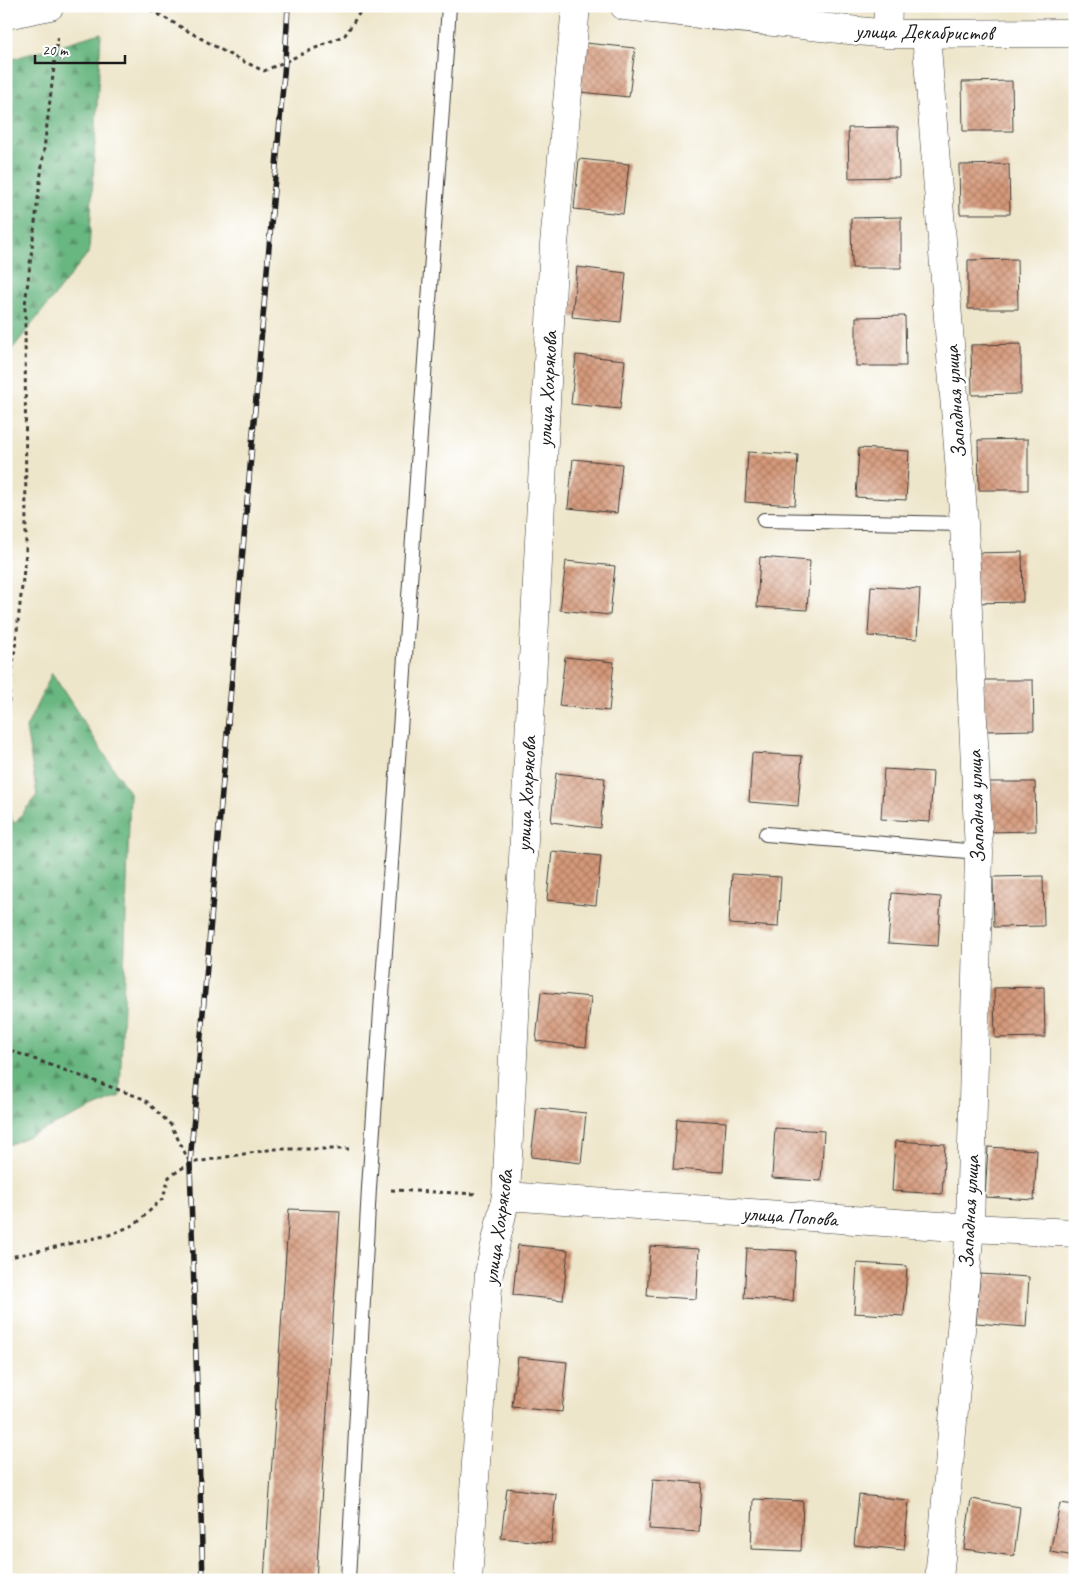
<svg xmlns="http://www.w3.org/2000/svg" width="1081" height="1586" font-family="Caveat,sans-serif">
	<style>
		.forest { fill: url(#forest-firs); stroke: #42694e }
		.building { fill: url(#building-cross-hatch) }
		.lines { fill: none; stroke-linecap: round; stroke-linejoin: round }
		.service-casing { stroke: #3c3a36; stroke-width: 16 }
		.minor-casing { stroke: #3c3a36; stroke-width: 29 }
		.path { stroke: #3c3a36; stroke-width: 3; stroke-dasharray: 4 4; stroke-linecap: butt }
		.service { stroke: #fff; stroke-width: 14 }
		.minor { stroke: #fff; stroke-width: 28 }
		.rail-casing { stroke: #1c1c1c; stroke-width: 5.5 }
		.rail { stroke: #fff; stroke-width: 4; stroke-dasharray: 11; stroke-linecap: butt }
		.labels { text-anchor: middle; stroke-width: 5; stroke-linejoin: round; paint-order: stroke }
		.street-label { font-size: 21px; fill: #1c1c1c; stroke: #fff }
	</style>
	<defs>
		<pattern id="forest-firs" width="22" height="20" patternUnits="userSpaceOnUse" patternTransform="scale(1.25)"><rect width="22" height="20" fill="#68b680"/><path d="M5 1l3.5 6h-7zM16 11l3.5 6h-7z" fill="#559368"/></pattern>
		<pattern id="building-cross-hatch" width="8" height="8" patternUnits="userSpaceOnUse" patternTransform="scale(1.25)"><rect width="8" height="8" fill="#d5997a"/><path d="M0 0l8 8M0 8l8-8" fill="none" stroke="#ac7c63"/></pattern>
	</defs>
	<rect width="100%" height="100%" fill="#fff"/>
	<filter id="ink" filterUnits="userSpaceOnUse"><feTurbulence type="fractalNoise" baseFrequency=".02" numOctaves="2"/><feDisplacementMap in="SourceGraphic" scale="10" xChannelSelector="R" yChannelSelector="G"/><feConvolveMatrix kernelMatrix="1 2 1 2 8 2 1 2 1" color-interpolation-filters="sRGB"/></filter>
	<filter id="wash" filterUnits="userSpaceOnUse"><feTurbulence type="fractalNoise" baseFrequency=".0096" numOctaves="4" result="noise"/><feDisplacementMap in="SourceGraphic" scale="20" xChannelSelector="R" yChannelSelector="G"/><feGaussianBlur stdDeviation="1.12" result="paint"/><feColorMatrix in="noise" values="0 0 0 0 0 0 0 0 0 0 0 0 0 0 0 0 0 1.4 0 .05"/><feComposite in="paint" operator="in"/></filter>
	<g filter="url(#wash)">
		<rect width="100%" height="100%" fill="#eee6cb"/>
		<path class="forest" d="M 101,33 L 89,252 L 6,357 L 6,61 Z
			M 52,673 L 130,794 L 120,1096 L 6,1146 L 6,805 L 14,824 L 37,795 L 26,728 Z"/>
		<g id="blocks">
			<path class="building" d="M 585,43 L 635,48 L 629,97 L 580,92 Z
				M 1012,81 L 1013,131 L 963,131 L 962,82 Z
				M 898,127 L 899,177 L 849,178 L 848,128 Z
				M 579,159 L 629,164 L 623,214 L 574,209 Z
				M 1009,164 L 1010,214 L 960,214 L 959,165 Z
				M 901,217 L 901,268 L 852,268 L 851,218 Z
				M 1017,259 L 1018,309 L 968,309 L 968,260 Z
				M 577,267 L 626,273 L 621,322 L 572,317 Z
				M 905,316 L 906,366 L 856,366 L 856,317 Z
				M 1021,344 L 1021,394 L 972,395 L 971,345 Z
				M 576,355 L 625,360 L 620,409 L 571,404 Z
				M 1028,439 L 1028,490 L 979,490 L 978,440 Z
				M 859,448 L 909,451 L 906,500 L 856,497 Z
				M 748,452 L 798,455 L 795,505 L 745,502 Z
				M 573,459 L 622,464 L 617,513 L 568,508 Z
				M 1022,552 L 1023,602 L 973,603 L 973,553 Z
				M 760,557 L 810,561 L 807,610 L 757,607 Z
				M 566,561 L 615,566 L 610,615 L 560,610 Z
				M 871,586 L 920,589 L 917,639 L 868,636 Z
				M 565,657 L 614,662 L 609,711 L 559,706 Z
				M 984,680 L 1033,680 L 1034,730 L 984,731 Z
				M 752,753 L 802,756 L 798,806 L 749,802 Z
				M 884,769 L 933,772 L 930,822 L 881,819 Z
				M 556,773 L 605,778 L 600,828 L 551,822 Z
				M 985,782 L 1035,782 L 1036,831 L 986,832 Z
				M 552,851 L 601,856 L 596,905 L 547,900 Z
				M 732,874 L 781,877 L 778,927 L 729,924 Z
				M 1043,876 L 1044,926 L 994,927 L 993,877 Z
				M 892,893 L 941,897 L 938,946 L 888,943 Z
				M 1044,987 L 1045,1037 L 995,1038 L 994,988 Z
				M 541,992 L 591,997 L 586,1047 L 536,1041 Z
				M 537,1108 L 586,1113 L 581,1163 L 531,1157 Z
				M 677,1119 L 726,1122 L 723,1172 L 673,1169 Z
				M 775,1128 L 824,1131 L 821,1181 L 772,1178 Z
				M 895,1141 L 945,1144 L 942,1194 L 892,1191 Z
				M 988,1147 L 1037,1150 L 1034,1200 L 985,1197 Z
				M 289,1209 L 340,1211 L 316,1580 L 264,1580 Z
				M 518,1245 L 568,1250 L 563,1300 L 513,1295 Z
				M 650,1246 L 699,1249 L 696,1299 L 647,1296 Z
				M 747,1248 L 796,1251 L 793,1301 L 744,1298 Z
				M 857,1263 L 907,1266 L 904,1316 L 854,1313 Z
				M 980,1274 L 1029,1277 L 1026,1327 L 976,1323 Z
				M 518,1357 L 567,1362 L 562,1412 L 512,1407 Z
				M 653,1479 L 702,1483 L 699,1532 L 649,1529 Z
				M 507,1488 L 556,1494 L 551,1543 L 501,1538 Z
				M 859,1495 L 909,1500 L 904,1550 L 854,1545 Z
				M 753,1499 L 803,1501 L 801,1551 L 751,1549 Z
				M 971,1499 L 1020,1507 L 1014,1556 L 964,1549 Z
				M 1060,1503 L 1075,1505 L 1075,1556 L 1050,1552 Z"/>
		</g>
	</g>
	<g filter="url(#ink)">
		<use href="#blocks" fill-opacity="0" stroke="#3c3a36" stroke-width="1"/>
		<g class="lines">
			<g class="service-casing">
				<path id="service" d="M 764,520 L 964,524
					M 766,834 L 979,852
					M 348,1580 L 369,1188 L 449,6"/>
			</g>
			<g class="minor-casing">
				<path id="minor" d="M 624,6 L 887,34 L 1075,33
					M 6,15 L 50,6
					M 887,34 L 888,6
					M 926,34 L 964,524 L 979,852 L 970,1228 L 939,1580
					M 506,1196 L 970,1228 L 1075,1233
					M 468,1580 L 489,1273 L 506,1196 L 554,244 L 576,6"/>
			</g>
			<path class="path" d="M 144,6 L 232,56 L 264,71 L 345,35 L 364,6
				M 6,726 L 26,552 L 25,305 L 58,34
				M 6,1044 L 12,1051 L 144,1099 L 171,1125 L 190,1163
				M 391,1190 L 478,1194
				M 6,1258 L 109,1235 L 136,1224 L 163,1198 L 169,1177 L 190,1163 L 274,1149 L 349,1149"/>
			<use href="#service" class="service"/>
			<use href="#minor" class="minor"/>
			<g class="rail-casing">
				<path id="rail" d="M 203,1580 L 190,1163 L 285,62 L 288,6"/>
			</g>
			<use href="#rail" class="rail"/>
		</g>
	</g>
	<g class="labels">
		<g class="street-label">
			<text transform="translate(924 32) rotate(1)" y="7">улица Декабристов</text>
			<text transform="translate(547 389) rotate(-87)" y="7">улица Хохрякова</text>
			<text transform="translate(955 402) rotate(-94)" y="7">Западная улица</text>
			<text transform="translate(526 794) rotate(-87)" y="7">улица Хохрякова</text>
			<text transform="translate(976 807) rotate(-92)" y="7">Западная улица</text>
			<text transform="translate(969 1212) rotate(-87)" y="7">Западная улица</text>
			<text transform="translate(790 1216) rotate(4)" y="7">улица Попова</text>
			<text transform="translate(498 1227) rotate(-82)" y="7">улица Хохрякова</text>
		</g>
	</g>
	<rect width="1081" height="1586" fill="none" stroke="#fff" stroke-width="25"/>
	<path d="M35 55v8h90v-8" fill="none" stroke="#1c1c1c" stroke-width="2.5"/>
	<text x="42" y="55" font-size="15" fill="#1c1c1c" stroke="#ffffff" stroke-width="4" paint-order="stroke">20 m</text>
</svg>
